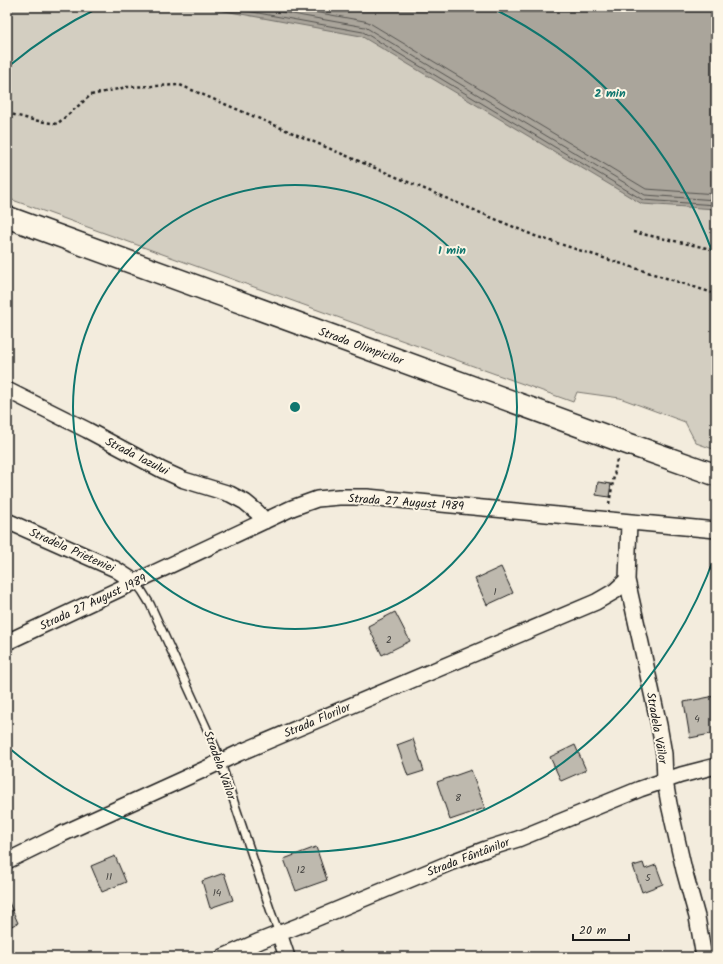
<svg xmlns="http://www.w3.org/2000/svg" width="723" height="964" font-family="Kalam,sans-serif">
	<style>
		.green { fill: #d3cec1; stroke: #78756e }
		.water { fill: #aaa59b; stroke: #716e68 }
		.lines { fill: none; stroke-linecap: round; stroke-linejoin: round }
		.shore { stroke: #55534f; stroke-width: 1 }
		.building { fill: #beb9ae; stroke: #1c1c1c }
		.service-casing { stroke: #1c1c1c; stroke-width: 10 }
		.minor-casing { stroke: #1c1c1c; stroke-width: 18 }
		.secondary-casing { stroke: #1c1c1c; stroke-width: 24 }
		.path { stroke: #1c1c1c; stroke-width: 2.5; stroke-dasharray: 3 3; stroke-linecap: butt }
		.service { stroke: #fcf5e5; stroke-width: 7 }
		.minor { stroke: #fcf5e5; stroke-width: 15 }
		.secondary { stroke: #fcf5e5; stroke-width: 21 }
		.ring { fill: none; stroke: #0f766e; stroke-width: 2 }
		.labels { text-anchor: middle; stroke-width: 4; stroke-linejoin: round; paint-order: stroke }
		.number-label { font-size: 10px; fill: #444340 }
		.street-label { font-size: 12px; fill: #1c1c1c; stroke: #fcf5e5 }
		.centre { fill: #0f766e; stroke: #fcf5e5; stroke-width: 2 }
		.ring-label { font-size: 12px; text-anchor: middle; font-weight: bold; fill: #0f766e; stroke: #fcf5e5; stroke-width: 4; stroke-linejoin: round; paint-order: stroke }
	</style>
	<rect width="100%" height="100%" fill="#f3ecdd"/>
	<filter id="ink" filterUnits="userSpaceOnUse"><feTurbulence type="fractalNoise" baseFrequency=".025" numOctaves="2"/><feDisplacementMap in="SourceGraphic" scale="8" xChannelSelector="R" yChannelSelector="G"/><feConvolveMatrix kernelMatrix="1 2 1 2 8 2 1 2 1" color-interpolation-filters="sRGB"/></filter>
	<g filter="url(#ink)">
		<path class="green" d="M 7,7 L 290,7 L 341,13 L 716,197 L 716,450 L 696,443 L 685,422 L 620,398 L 577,392 L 573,402 L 7,198 Z"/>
		<path class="water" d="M 203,7 L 716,7 L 716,209 L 642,204 L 361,36 Z"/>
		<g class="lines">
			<path class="shore" d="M 225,7 L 363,32 L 643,200 L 716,205
				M 253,7 L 365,27 L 645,195 L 716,200
				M 287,7 L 364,21 L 368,22 L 646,189 L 716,194"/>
		</g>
		<path class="building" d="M 598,482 L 611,484 L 609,497 L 596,495 Z
			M 501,567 L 513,593 L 487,605 L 475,579 Z
			M 395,612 L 410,641 L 382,655 L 368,626 Z
			M 715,696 L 716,703 L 716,733 L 690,738 L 684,702 Z
			M 413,739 L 424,771 L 408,776 L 397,745 Z
			M 575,745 L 586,770 L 561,781 L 550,757 Z
			M 471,770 L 485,808 L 450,820 L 437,782 Z
			M 316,847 L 327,880 L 296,891 L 284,859 Z
			M 115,856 L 126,882 L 102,892 L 91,866 Z
			M 643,863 L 645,869 L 656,865 L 663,884 L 642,892 L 633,866 Z
			M 224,873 L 233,900 L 210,908 L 202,881 Z
			M 7,898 L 18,923 L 7,928 Z"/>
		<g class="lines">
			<g class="service-casing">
				<path id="service" d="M 135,582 L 142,591 L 150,604 L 217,751 L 228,784 L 272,915 L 279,933"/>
			</g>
			<g class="minor-casing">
				<path id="minor" d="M 7,390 L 87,430 L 162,470 L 184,480 L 230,494 L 245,502 L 257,512 L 265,521
					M 7,521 L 115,569 L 135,582
					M 629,522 L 627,580 L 659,725 L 664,754 L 665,781 L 669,804 L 684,870 L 697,917 L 704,957
					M 7,642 L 292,508 L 317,499 L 339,497 L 367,497 L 716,530
					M 7,861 L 62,834 L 203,770 L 239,753 L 596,602 L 615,591 L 627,580
					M 279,933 L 287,957
					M 223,957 L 260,941 L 298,926 L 452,862 L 486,849 L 518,839 L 640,789 L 681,775 L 716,766"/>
			</g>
			<g class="secondary-casing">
				<path id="secondary" d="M 7,217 L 623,442 L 716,475"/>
			</g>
			<path class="path" d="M 7,113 L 33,120 L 57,124 L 91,95 L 127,87 L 180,85 L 535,236 L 716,294
				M 633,232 L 716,250
				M 609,504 L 617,459"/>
			<use href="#service" class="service"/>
			<use href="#minor" class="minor"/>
			<use href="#secondary" class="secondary"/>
		</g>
	</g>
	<g class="ring">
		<circle cx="295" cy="407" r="222"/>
		<path d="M716 552A445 445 0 0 1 9 748M9 66A445 445 0 0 1 100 7M490 7A445 445 0 0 1 716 262"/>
	</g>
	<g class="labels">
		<g class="number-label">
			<text x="495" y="595">1</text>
			<text x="389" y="643">2</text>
			<text x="697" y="722">4</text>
			<text x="458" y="801">8</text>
			<text x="301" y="873">12</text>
			<text x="109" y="880">11</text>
			<text x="648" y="881">5</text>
			<text x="217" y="896">14</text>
		</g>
		<g class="street-label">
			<text transform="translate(361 346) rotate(20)" y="4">Strada Olimpicilor</text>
			<text transform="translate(137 456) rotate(27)" y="4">Strada Iazului</text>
			<text transform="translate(406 502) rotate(4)" y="4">Strada 27 August 1989</text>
			<text transform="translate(72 550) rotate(24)" y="4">Stradela Prieteniei</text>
			<text transform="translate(93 602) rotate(-25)" y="4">Strada 27 August 1989</text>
			<text transform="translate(317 720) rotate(-23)" y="4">Strada Florilor</text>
			<text transform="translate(657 728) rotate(80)" y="4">Stradela Văilor</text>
			<text transform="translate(220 765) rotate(70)" y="4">Stradela Văilor</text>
			<text transform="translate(468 857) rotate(-21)" y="4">Strada Fântânilor</text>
		</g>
	</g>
	<circle cx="295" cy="407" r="6" class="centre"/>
	<g class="ring-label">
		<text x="610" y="97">2 min</text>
		<text x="452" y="254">1 min</text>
	</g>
	<rect width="723" height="964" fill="none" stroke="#fcf5e5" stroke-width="24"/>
	<rect x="12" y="12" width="699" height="940" fill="none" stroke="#1c1c1c" stroke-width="1.5" filter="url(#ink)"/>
	<path d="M573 934v6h56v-6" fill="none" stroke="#1c1c1c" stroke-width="2"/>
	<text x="579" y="934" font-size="12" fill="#1c1c1c" stroke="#fcf5e5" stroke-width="3" paint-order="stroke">20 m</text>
</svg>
